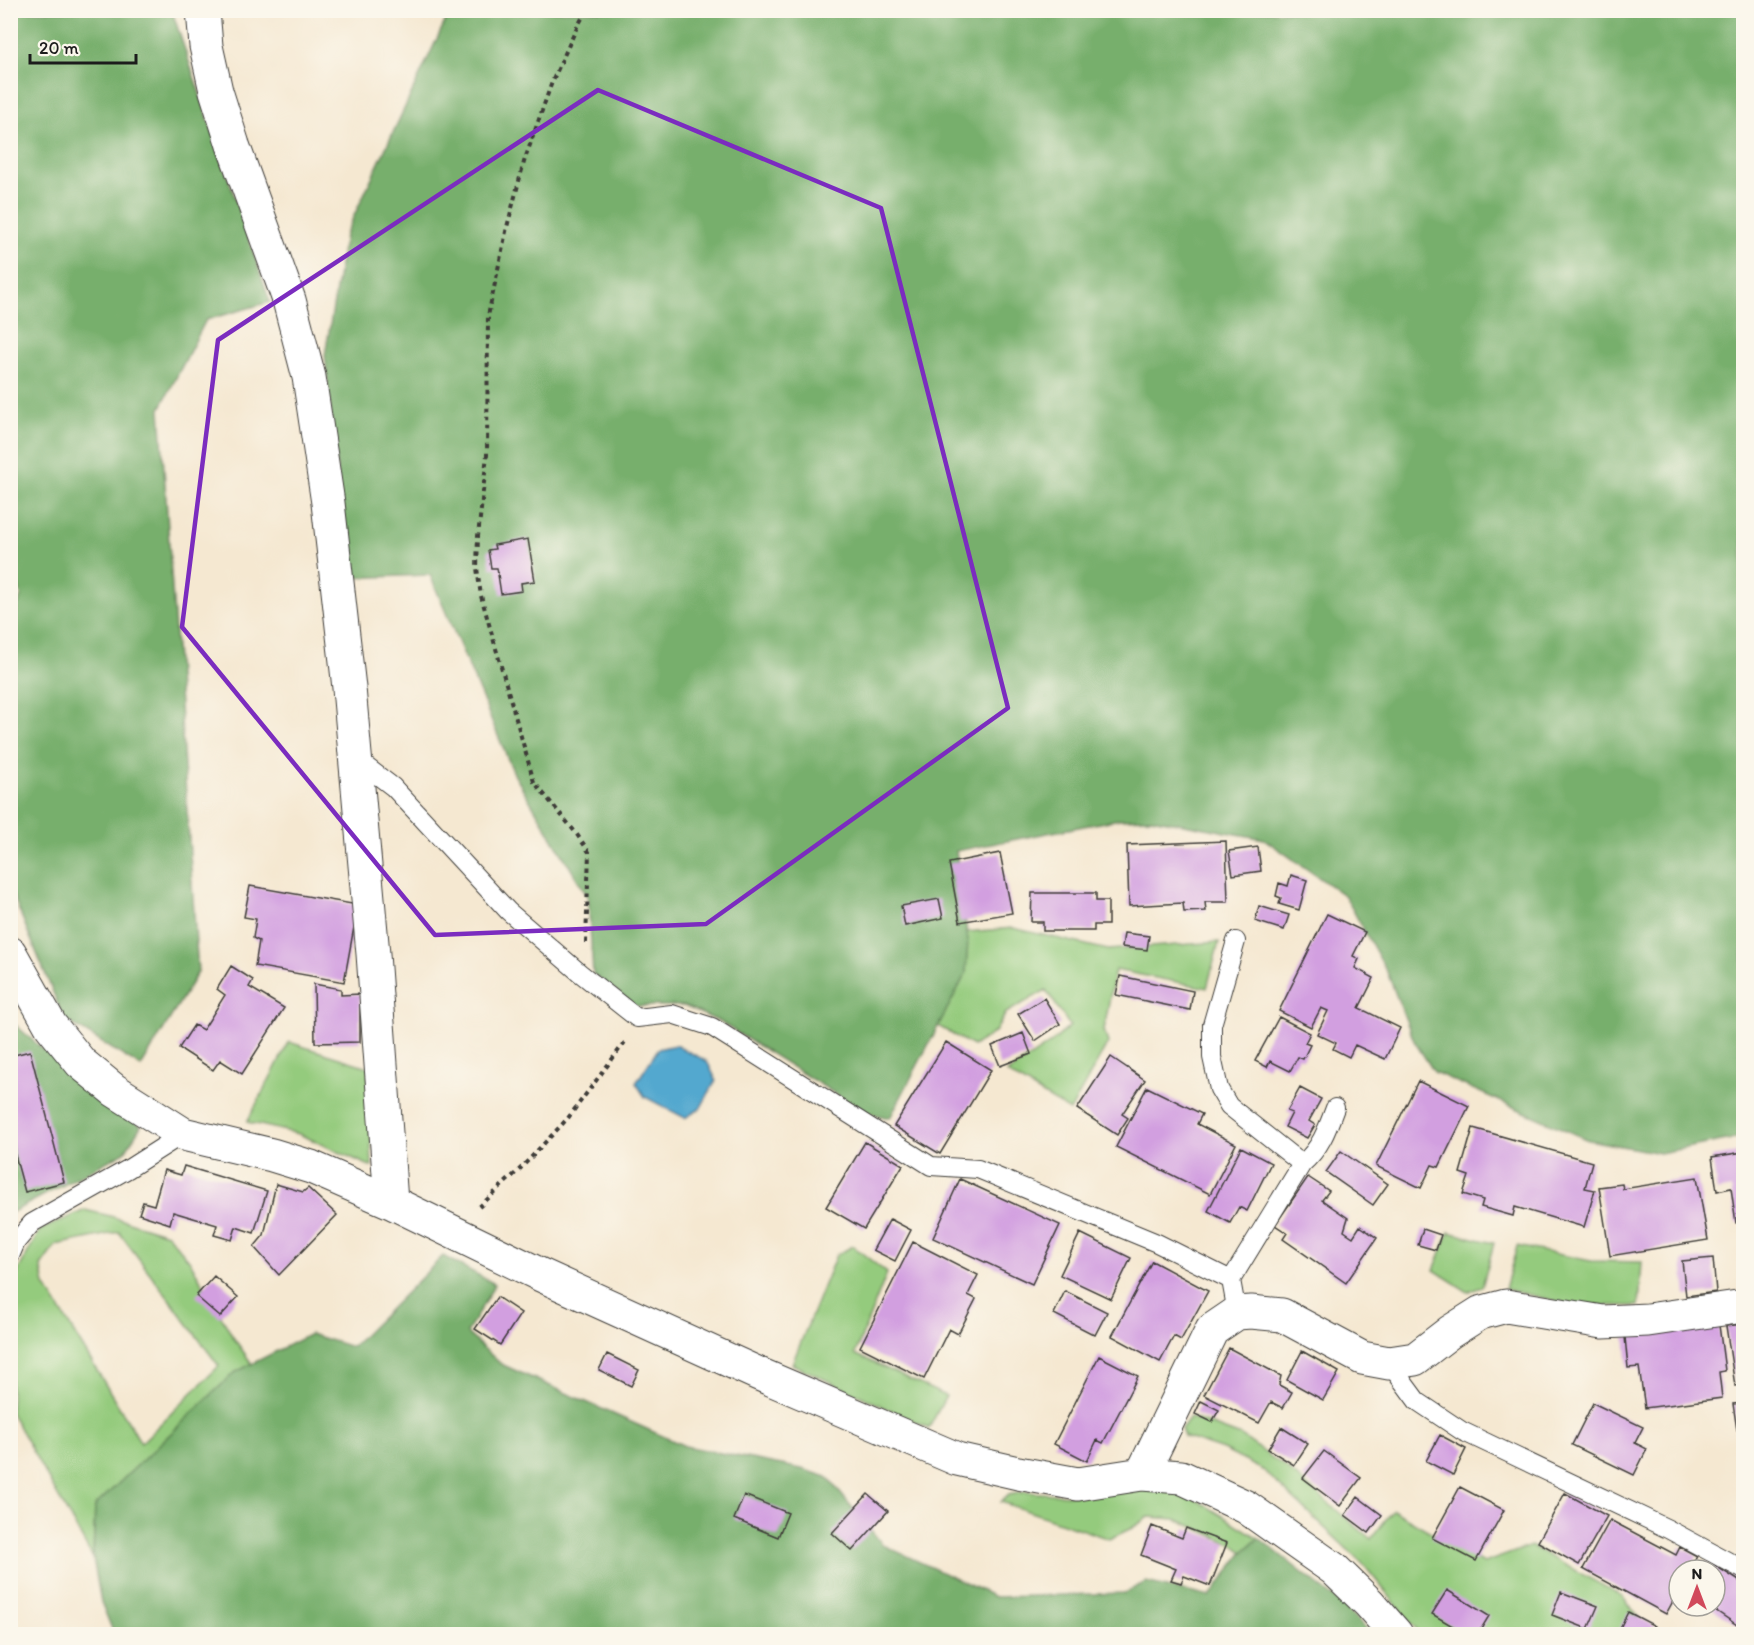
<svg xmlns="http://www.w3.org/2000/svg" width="1754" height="1645" font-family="Itim,sans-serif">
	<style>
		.green { fill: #94cb7d; stroke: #58744c; stroke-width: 1.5; fill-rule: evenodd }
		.forest { fill: #77af6c; stroke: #4a6644; stroke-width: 1.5 }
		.water { fill: #53a8cf; stroke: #386276; stroke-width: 1.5 }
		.building { fill: #d29fe0 }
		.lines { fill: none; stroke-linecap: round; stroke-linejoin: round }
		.service-casing { stroke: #3d3b37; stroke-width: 20 }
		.minor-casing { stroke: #3d3b37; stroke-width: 35 }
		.path { stroke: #3d3b37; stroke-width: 4; stroke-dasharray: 4.5 4.5; stroke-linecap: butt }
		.service { stroke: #fff; stroke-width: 18 }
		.minor { stroke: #fff; stroke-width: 33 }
		.marked { fill: none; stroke: #7b2cbf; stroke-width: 4.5; stroke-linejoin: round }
	</style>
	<rect width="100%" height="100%" fill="#fbf7ec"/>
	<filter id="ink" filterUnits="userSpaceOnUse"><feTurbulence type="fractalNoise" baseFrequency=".0167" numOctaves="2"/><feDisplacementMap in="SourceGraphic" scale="12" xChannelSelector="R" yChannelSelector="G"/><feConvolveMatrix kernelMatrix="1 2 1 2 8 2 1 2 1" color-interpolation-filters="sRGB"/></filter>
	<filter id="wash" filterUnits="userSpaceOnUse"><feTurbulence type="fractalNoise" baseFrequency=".008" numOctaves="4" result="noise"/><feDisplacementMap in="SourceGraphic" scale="24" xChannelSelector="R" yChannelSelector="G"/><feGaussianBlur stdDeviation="1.35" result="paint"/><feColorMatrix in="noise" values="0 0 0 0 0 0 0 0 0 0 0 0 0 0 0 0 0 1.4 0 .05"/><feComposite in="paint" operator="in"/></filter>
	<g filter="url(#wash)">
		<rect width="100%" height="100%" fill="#f5e8d1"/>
		<path class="green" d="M 1013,928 L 1108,950 L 1219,942 L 1207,988 L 1115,970 L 1104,1030 L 1108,1043 L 1070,1111 L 1007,1073 L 1052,1042 L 1070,1026 L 1046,990 L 1006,1013 L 995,1032 L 973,1046 L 938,1026 L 966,973 L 967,932 Z
			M 289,1042 L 368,1067 L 372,1167 L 299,1134 L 247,1122 Z
			M 85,1210 L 110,1216 L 167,1234 L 189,1260 L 233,1337 L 252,1364 L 234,1373 L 95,1506 L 93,1558 L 11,1413 L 11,1308 L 18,1271 L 40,1230 ZM 119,1232 L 219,1366 L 141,1443 L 45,1285 L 41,1266 L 56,1245 Z
			M 1449,1232 L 1494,1243 L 1482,1287 L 1468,1292 L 1434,1270 Z
			M 853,1246 L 887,1273 L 855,1354 L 946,1396 L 929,1428 L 792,1364 L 836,1255 Z
			M 1517,1246 L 1591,1261 L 1642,1262 L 1639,1306 L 1573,1305 L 1505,1289 Z
			M 1190,1417 L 1241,1436 L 1284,1466 L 1371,1539 L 1393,1510 L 1484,1563 L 1531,1546 L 1622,1596 L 1651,1634 L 1420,1634 L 1363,1564 L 1263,1470 L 1223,1450 L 1184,1437 L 1181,1429 Z
			M 1145,1488 L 1187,1494 L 1259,1538 L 1243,1552 L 1234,1545 L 1176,1519 L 1149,1517 L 1132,1528 L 1109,1539 L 1001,1502 L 1008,1495 L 1024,1492 L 1072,1495 Z"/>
		<path class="forest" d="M 10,11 L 172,11 L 270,302 L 206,320 L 160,409 L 198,972 L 141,1067 L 64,1019 L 11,891 L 10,634 L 21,595 L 10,556 Z
			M 450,11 L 1743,11 L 1743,1137 L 1660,1153 L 1588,1140 L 1434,1072 L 1414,1041 L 1387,972 L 1345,896 L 1264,839 L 1151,818 L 1120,819 L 956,851 L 968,940 L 966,973 L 890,1118 L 866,1113 L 720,1022 L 684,1006 L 636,1006 L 593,974 L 588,897 L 515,776 L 430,575 L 348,578 L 325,355 L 345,235 Z
			M 11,1021 L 73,1076 L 141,1126 L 125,1152 L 11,1213 Z
			M 443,1256 L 495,1284 L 467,1333 L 501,1364 L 685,1446 L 802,1469 L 827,1477 L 883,1545 L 995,1597 L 1124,1593 L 1146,1582 L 1210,1597 L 1243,1552 L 1259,1538 L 1343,1605 L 1371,1634 L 114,1634 L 101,1602 L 93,1558 L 95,1506 L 234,1373 L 310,1334 L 352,1347 Z"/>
		<path class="water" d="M 675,1045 L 707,1061 L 716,1080 L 700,1109 L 685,1118 L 645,1097 L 636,1083 L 658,1049 Z"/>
		<g id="blocks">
			<path class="building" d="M 528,539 L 535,581 L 521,583 L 522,591 L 501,594 L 497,568 L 491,568 L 488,550 L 495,549 L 494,545 Z
				M 1226,841 L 1228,902 L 1205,902 L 1206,911 L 1184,912 L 1183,903 L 1129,906 L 1127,845 Z
				M 1258,847 L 1261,871 L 1233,875 L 1229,851 Z
				M 1000,853 L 1012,913 L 960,922 L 949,863 Z
				M 1291,875 L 1307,880 L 1299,910 L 1279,904 L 1281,898 L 1276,896 L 1279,883 L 1288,886 Z
				M 250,886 L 358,905 L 344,982 L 255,966 L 259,941 L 253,938 L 256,919 L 244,917 Z
				M 1032,893 L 1096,893 L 1096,901 L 1108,901 L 1108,925 L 1094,925 L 1094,931 L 1043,931 L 1043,922 L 1031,922 Z
				M 939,899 L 943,918 L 905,926 L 901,906 Z
				M 1259,906 L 1289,915 L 1284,930 L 1255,921 Z
				M 1327,914 L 1365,932 L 1353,956 L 1359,959 L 1355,968 L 1374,978 L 1359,1008 L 1400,1028 L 1385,1059 L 1355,1045 L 1349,1057 L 1333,1049 L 1336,1043 L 1317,1034 L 1328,1011 L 1321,1008 L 1311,1027 L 1279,1011 Z
				M 1124,933 L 1149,936 L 1147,950 L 1122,947 Z
				M 231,966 L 253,980 L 249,987 L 284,1008 L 242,1074 L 220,1060 L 213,1070 L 179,1048 L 194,1025 L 203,1030 L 225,995 L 217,989 Z
				M 1120,976 L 1193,991 L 1190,1010 L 1116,995 Z
				M 314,984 L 341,989 L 341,995 L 360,994 L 360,1042 L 315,1043 Z
				M 1044,998 L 1060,1024 L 1035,1041 L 1018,1014 Z
				M 1279,1017 L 1310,1033 L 1305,1043 L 1310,1045 L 1303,1059 L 1298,1057 L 1290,1071 L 1270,1061 L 1267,1067 L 1255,1061 Z
				M 1023,1033 L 1031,1054 L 1000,1066 L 992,1046 Z
				M 946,1042 L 991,1070 L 940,1154 L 894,1126 Z
				M 30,1051 L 64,1182 L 25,1192 L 10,1137 L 10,1056 Z
				M 1111,1057 L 1145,1080 L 1122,1114 L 1128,1118 L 1117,1135 L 1077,1109 Z
				M 1418,1081 L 1469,1106 L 1439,1167 L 1432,1165 L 1421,1188 L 1376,1166 Z
				M 1147,1087 L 1202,1114 L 1197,1124 L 1236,1144 L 1210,1194 L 1116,1147 Z
				M 1300,1088 L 1321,1099 L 1309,1121 L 1315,1125 L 1307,1138 L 1285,1127 L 1292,1113 L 1287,1111 Z
				M 1473,1128 L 1592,1162 L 1585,1188 L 1595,1190 L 1584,1227 L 1515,1207 L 1513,1216 L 1481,1207 L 1483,1200 L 1463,1194 L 1469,1176 L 1460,1173 Z
				M 865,1142 L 903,1165 L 864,1229 L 826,1207 Z
				M 1241,1147 L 1271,1163 L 1247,1211 L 1239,1207 L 1230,1223 L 1208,1211 Z
				M 1341,1151 L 1388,1184 L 1373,1205 L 1326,1172 Z
				M 1744,1152 L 1744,1222 L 1736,1223 L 1731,1188 L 1717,1191 L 1712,1157 Z
				M 184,1166 L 267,1191 L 254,1233 L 236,1227 L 232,1240 L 214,1235 L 217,1225 L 173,1212 L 170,1224 L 139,1214 L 143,1202 L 154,1205 L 164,1170 L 181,1175 Z
				M 1308,1177 L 1329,1191 L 1322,1200 L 1348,1218 L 1344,1231 L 1353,1237 L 1360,1226 L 1377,1238 L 1346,1283 L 1283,1239 L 1287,1233 L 1275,1225 Z
				M 1697,1177 L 1708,1240 L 1610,1256 L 1599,1187 L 1622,1184 L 1623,1189 Z
				M 960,1179 L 1060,1225 L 1032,1284 L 933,1238 Z
				M 276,1184 L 303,1192 L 308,1188 L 337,1215 L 279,1275 L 254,1247 L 264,1235 Z
				M 890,1219 L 911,1230 L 895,1261 L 873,1250 Z
				M 1423,1229 L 1441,1235 L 1436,1250 L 1418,1245 Z
				M 1080,1233 L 1131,1258 L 1111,1299 L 1060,1275 Z
				M 913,1242 L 978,1275 L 968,1295 L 976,1299 L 958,1334 L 949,1329 L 924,1379 L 860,1347 Z
				M 1713,1258 L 1716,1292 L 1686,1296 L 1682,1261 Z
				M 1152,1261 L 1208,1291 L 1181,1340 L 1174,1336 L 1160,1362 L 1112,1336 Z
				M 214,1276 L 238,1297 L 220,1317 L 196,1296 Z
				M 1065,1291 L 1107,1312 L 1095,1335 L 1054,1314 Z
				M 497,1297 L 521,1313 L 500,1345 L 475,1329 Z
				M 1744,1324 L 1744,1385 L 1735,1386 L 1726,1326 Z
				M 1719,1325 L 1725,1371 L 1719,1372 L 1722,1398 L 1645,1408 L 1639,1367 L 1628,1368 L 1625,1337 Z
				M 1229,1348 L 1281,1376 L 1279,1385 L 1292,1392 L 1283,1408 L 1271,1402 L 1259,1423 L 1204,1395 Z
				M 1302,1351 L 1339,1372 L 1323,1400 L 1287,1380 Z
				M 607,1354 L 639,1370 L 631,1386 L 599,1370 Z
				M 1099,1356 L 1138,1376 L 1103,1443 L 1097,1440 L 1087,1461 L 1054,1444 Z
				M 1201,1401 L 1219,1410 L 1212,1422 L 1195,1414 Z
				M 1593,1403 L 1643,1427 L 1635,1443 L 1647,1449 L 1634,1475 L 1572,1445 Z
				M 1744,1403 L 1744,1429 L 1737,1430 L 1733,1404 Z
				M 1281,1427 L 1308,1444 L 1294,1465 L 1268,1449 Z
				M 1440,1435 L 1466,1449 L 1453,1475 L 1426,1461 Z
				M 1324,1451 L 1361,1478 L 1340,1506 L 1303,1478 Z
				M 1460,1487 L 1504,1510 L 1476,1561 L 1432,1538 Z
				M 1565,1493 L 1607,1516 L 1579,1565 L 1538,1542 Z
				M 868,1494 L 888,1511 L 852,1551 L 832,1533 Z
				M 744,1495 L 788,1513 L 778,1537 L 734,1519 Z
				M 1358,1497 L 1382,1515 L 1369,1533 L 1345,1515 Z
				M 1610,1520 L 1676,1555 L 1680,1547 L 1697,1556 L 1690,1570 L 1679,1570 L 1679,1590 L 1666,1614 L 1583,1569 Z
				M 1152,1526 L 1182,1538 L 1186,1528 L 1227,1543 L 1210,1586 L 1184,1576 L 1181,1583 L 1171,1580 L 1176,1569 L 1141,1555 Z
				M 1708,1561 L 1744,1584 L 1744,1622 L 1740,1627 L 1709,1606 L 1715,1606 L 1715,1570 L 1702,1570 Z
				M 1447,1590 L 1489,1616 L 1478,1634 L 1466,1634 L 1432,1614 Z
				M 1561,1592 L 1598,1606 L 1588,1629 L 1552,1615 Z
				M 1628,1612 L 1655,1626 L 1651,1634 L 1617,1634 Z"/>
		</g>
	</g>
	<g filter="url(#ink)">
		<use href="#blocks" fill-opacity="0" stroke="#3d3b37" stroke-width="1.5"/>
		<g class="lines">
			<g class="service-casing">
				<path id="service" d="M 355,758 L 393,787 L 508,911 L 580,973 L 637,1018 L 672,1014 L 712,1027 L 931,1166 L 978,1169 L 1157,1243 L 1231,1280
					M 1236,941 L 1212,1025 L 1212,1057 L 1219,1089 L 1229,1106 L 1302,1164
					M 10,1256 L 16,1242 L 32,1223 L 128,1169 L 183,1134
					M 1237,1313 L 1231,1280 L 1302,1164 C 1320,1149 1327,1130 1335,1108
					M 1389,1363 L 1417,1401 L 1462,1431 L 1668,1529 L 1744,1570"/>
			</g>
			<g class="minor-casing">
				<path id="minor" d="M 203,10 L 206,46 L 216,91 L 233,145 L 289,300 L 309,377 L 328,503 L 349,688 L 373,954 L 391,1202
					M 10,953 L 51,1026 L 81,1063 L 114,1090 L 183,1134 L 272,1155 L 311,1167 L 391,1202 L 541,1275 L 759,1374 L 957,1459 L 1018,1473 L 1078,1484 L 1142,1474 L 1181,1477 L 1246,1507 L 1334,1569 L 1369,1603 L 1396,1634
					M 1142,1474 L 1212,1330 L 1237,1313 L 1251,1312 L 1282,1315 L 1362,1358 L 1389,1363 L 1415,1359 L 1450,1332 L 1480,1313 L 1506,1306 L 1603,1322 L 1648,1320 L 1744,1306"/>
			</g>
			<path class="path" d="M 586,943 L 589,852 L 576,833 L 534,782 L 481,596 L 477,568 L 478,536 L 487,455 L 488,316 L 507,227 L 524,162 L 552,82 L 577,27 L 587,10
				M 479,1207 L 520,1169 L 568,1118 L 625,1042"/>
			<use href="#service" class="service"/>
			<use href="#minor" class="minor"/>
		</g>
	</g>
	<path class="marked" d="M 598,90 L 881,208 L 1008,708 L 706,924 L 435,935 L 182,627 L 218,340 Z"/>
	<rect width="1754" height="1645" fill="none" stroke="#fbf7ec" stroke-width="36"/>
	<g transform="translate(1697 1588)"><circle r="28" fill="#fbf7ec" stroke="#a29f99" stroke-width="1.5"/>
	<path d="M0-4.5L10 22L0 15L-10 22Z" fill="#d1495b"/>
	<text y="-9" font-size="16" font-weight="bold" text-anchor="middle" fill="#1c1c1c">N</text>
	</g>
	<path d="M30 54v9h106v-9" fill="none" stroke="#1c1c1c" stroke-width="3"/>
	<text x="39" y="54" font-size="18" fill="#1c1c1c" stroke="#fbf7ec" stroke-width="4.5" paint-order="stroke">20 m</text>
</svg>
